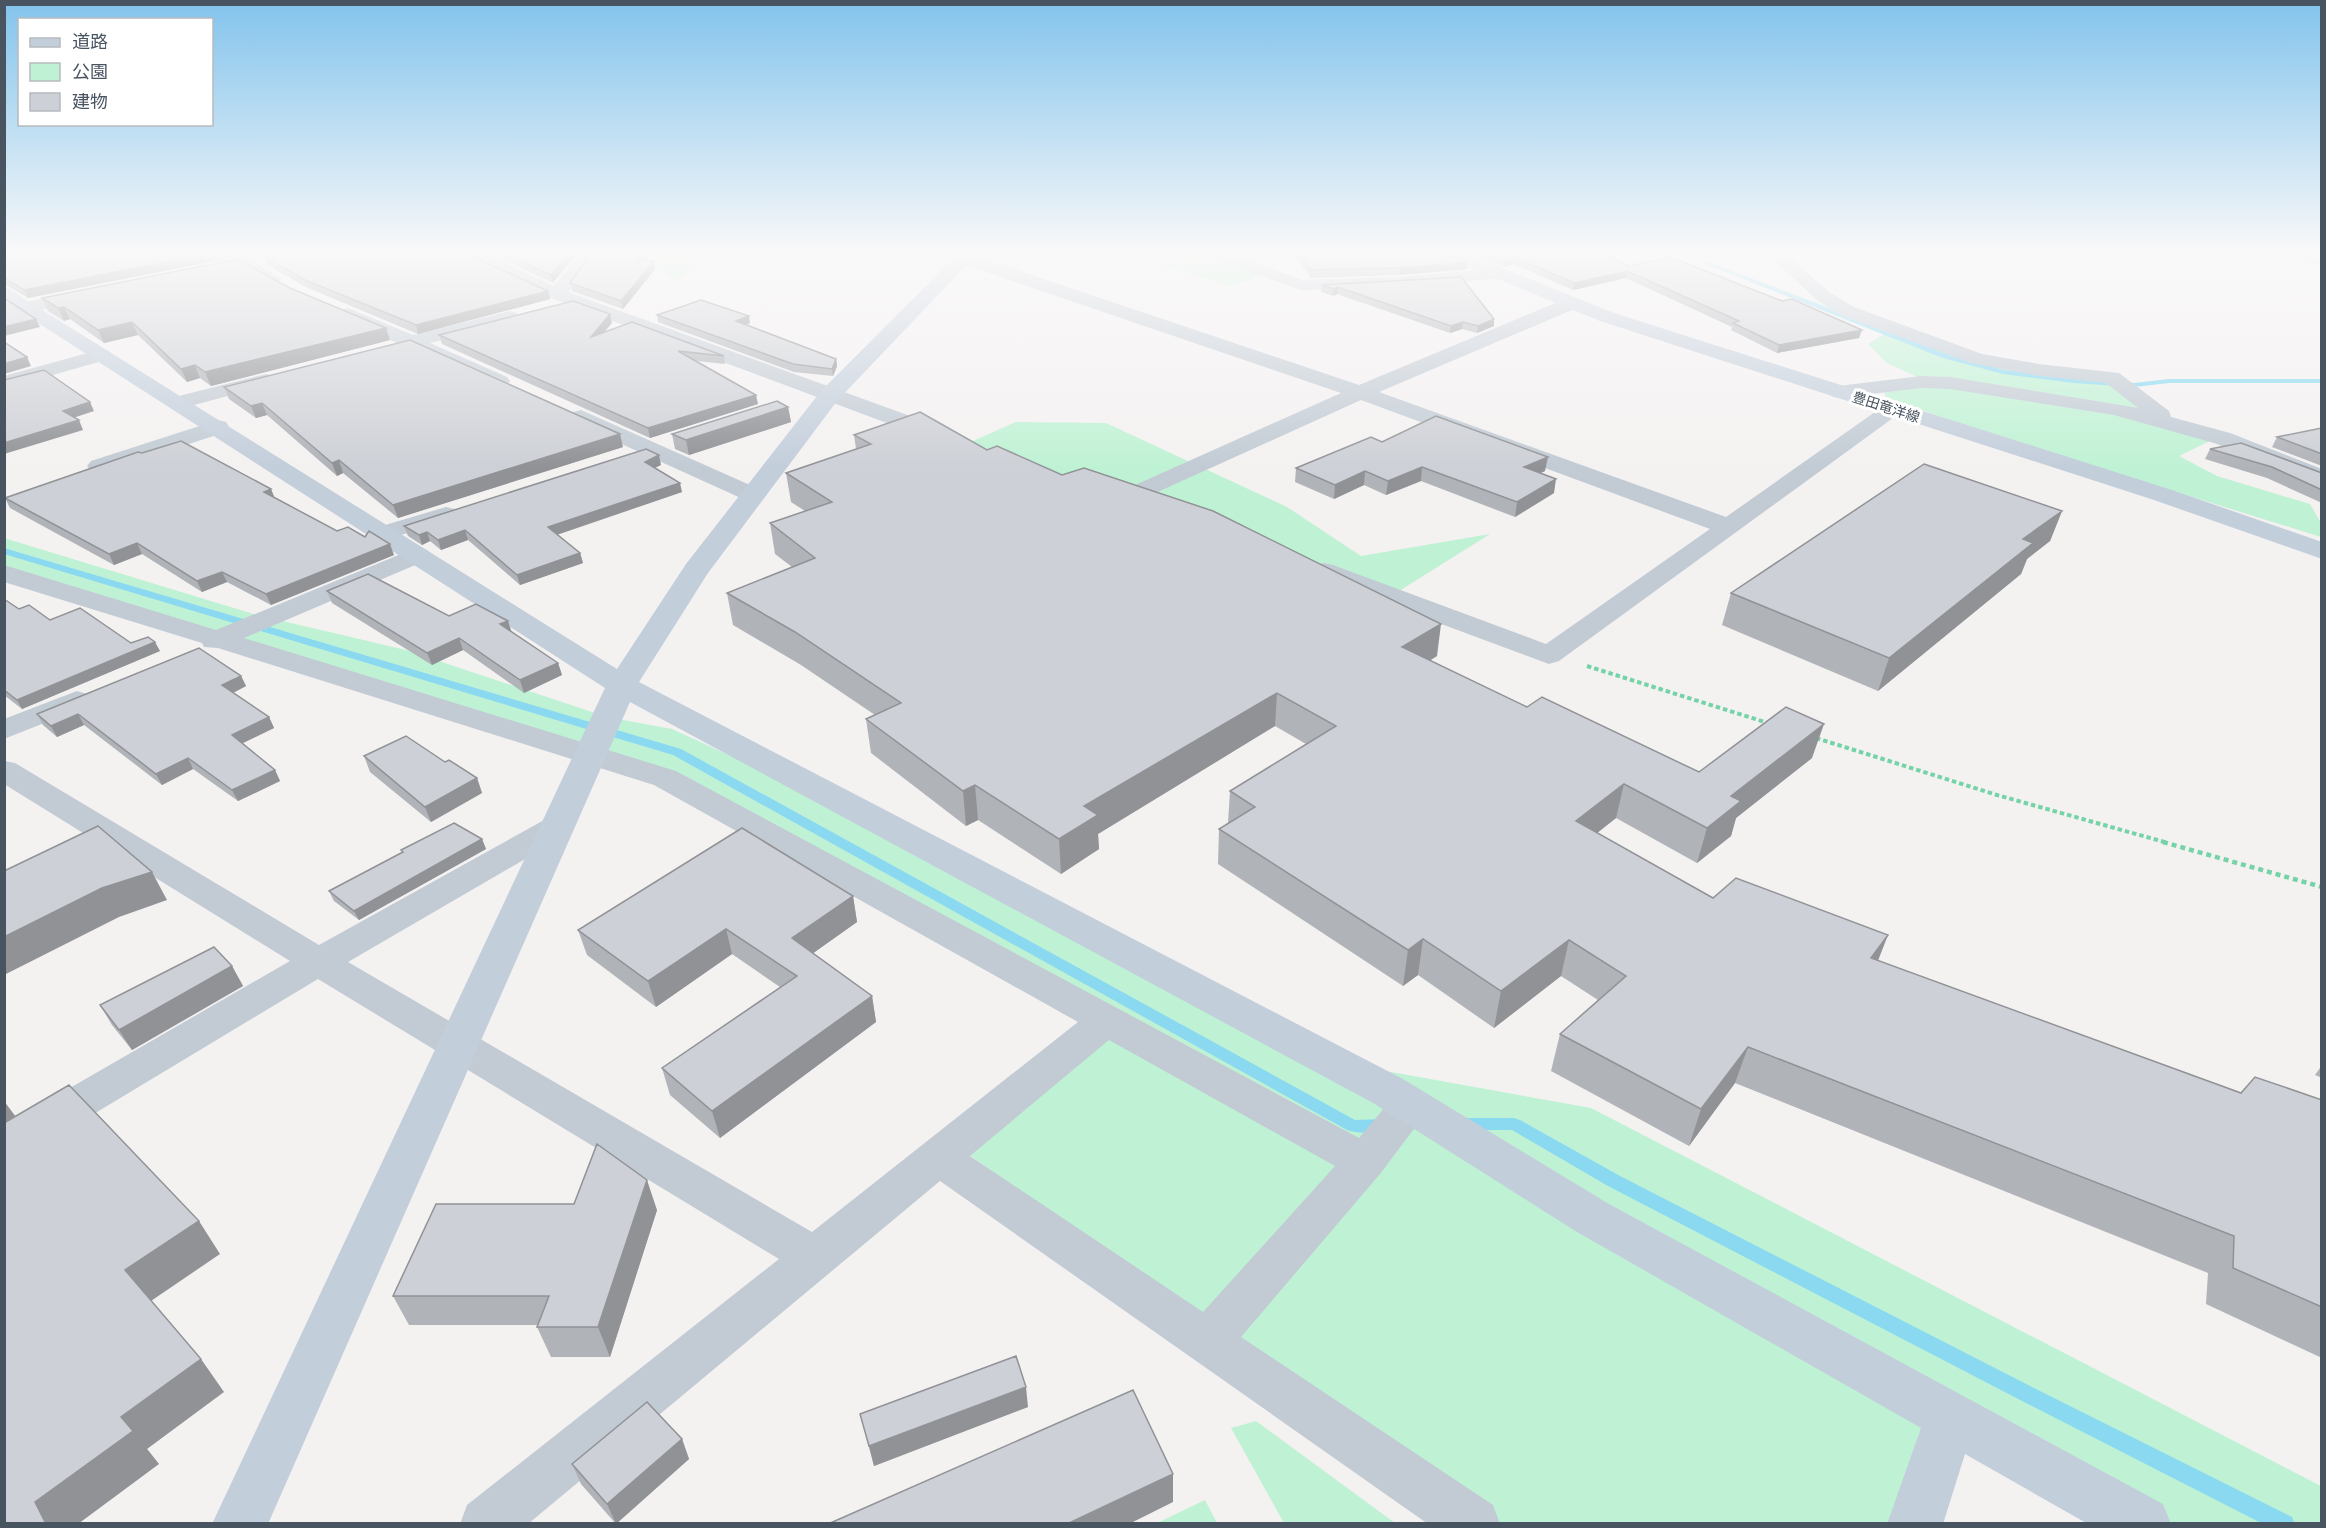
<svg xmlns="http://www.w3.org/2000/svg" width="2326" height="1528" font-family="'Open Sans','Noto Sans JP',sans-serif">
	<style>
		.green { fill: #bff2d4 }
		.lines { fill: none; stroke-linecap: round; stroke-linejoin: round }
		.stream { fill: #8ad9f1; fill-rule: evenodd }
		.path-far1 { stroke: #74d3a7; stroke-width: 4; stroke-dasharray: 4.5 3; stroke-linecap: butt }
		.path { stroke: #74d3a7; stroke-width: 4.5; stroke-dasharray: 5 4; stroke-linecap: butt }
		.street { fill: #c2cbd4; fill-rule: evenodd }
		.secondary { fill: #c3cedb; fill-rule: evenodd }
		.wall { fill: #b0b3b8 }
		.shaded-wall { fill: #909296 }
		.building { fill: #cdd0d6; stroke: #909296; stroke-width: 1.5 }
		.labels { text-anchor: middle; stroke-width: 6; stroke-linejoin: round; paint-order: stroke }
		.far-street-label { font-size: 14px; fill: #485460; stroke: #fff }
	</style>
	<rect width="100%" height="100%" fill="#f4f1f1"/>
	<path class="green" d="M 652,254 L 714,254 L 677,280 L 646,261 Z
		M 1184,254 L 1219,254 L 1268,274 L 1231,286 L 1153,263 Z
		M 1892,329 L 2003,365 L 2102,376 L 2171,424 L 2218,437 L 2179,456 L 2217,476 L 2310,504 L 2321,523 L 2321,537 L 2186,495 L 2116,480 L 1886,397 L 1883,387 L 1928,382 L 1887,363 L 1868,344 Z
		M 1016,422 L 1106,423 L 1287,507 L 1361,556 L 1490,534 L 1396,593 L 966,444 Z
		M 4,538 L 257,615 L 406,650 L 607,717 L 672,729 L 921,843 L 1330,1061 L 1591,1108 L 2321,1486 L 2321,1523 L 2147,1523 L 1951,1417 L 1915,1523 L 1488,1523 L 968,1154 L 1108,1036 L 665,778 L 5,572 Z
		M 1256,1421 L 1395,1523 L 1284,1523 L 1231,1428 Z
		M 1205,1500 L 1217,1523 L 1157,1523 Z"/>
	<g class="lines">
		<path class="stream" d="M 1680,254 L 1688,254 L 1949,354 L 2004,370 L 2074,379 L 2134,383 L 2169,379 L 2322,379 L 2322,383 L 2169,383 L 2134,387 L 2074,383 L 2003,374 L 1943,358 Z
			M 4,548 L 681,749 L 1355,1120 L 1384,1119 L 1390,1121 L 1392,1125 L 1390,1129 C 1378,1133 1359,1134 1347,1130 L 673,755 L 4,554 Z
			M 1461,1118 L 1514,1118 L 1520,1120 L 1620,1176 L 2038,1390 L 2292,1517 L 2295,1524 L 2263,1524 L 2024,1402 L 1608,1186 L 1512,1130 L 1461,1130 L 1455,1128 L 1453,1124 L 1455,1120 Z"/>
		<path class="path-far1" d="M 1587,666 L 1768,723
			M 1816,738 L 1997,795 L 2168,843"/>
		<path class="path" d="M 2163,842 L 2322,887"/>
		<path class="street" d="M 221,254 L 242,254 L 282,279 L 273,284 L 267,283 Z
			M 464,254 L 486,254 L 554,286 L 579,254 L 596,254 L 568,292 L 946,429 L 949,434 L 946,439 L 930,439 L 551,298 Z
			M 957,254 L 969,254 L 1359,385 L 1565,299 L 1579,299 L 1581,303 L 1579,307 L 1379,392 L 1726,517 L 1885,405 L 1901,405 L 1904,410 L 1559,661 L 1549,664 L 1315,577 L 1311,571 L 1315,565 L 1324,563 L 1333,565 L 1546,644 L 1710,529 L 1361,400 L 1131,504 L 1123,506 L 1115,504 L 1111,499 L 1115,494 L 1341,393 L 957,262 L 954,258 Z
			M 1207,254 L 1231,254 L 1303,280 L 1399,277 L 1502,268 L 1511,273 L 1502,278 L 1399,287 L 1301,290 L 1210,258 Z
			M 1767,254 L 1786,254 L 1829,292 L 1854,307 L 1982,354 L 2039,364 L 2119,373 L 2169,411 L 2171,417 L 2230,433 L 2322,469 L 2322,484 L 2214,443 L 2114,415 L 1950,389 L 1921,388 L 1838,398 L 1831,396 L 1828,392 L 1831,388 L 1838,386 L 1921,376 L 1950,377 L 2138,408 L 2106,383 L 2039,376 L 1971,363 L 1840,315 L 1817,300 Z
			M 2296,254 L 2322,255 L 2322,267 Z
			M 85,290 L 94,295 L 91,299 L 27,313 L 18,307 L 20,303 Z
			M 348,308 L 413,335 L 510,311 L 517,313 L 519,317 L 517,321 L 430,343 L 507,377 L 510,381 L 507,385 L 493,385 L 409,348 L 399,347 L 397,343 L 341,318 L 339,314 L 341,310 Z
			M 102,349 L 109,351 L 112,355 L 109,359 L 4,389 L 4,376 Z
			M 266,374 L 273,376 L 276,380 L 273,384 L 179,409 L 171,408 L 168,403 L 171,398 Z
			M 581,410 L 759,489 L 763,494 L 759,499 L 743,499 L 573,422 L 570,417 L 573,412 Z
			M 218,420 L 226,422 L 229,427 L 226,432 L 99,473 L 91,471 L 87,466 L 91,461 Z
			M 446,507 L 455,509 L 458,514 L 455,519 L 384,540 L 375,538 L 372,533 L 375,528 Z
			M 418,547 L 427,550 L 431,555 L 427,560 L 244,638 L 676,771 L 1359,1138 L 1396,1094 L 1411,1089 L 1426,1094 L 1432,1105 L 1380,1174 L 1241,1337 L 1493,1505 L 1500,1524 L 1428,1524 L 940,1181 L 528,1524 L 460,1524 L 467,1505 L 779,1259 L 318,979 L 19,1159 L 4,1164 L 4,1126 L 290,961 L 4,784 L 4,761 L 15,763 L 319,945 L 546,819 L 558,815 L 570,819 L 575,826 L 570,833 L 348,962 L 812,1232 L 1078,1022 L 654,785 L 218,648 L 204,647 L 202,643 L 4,582 L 4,565 L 216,630 ZM 1109,1040 L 1335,1166 L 1203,1312 L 970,1156 Z
			M 77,691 L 87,694 L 92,700 L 87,706 L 4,739 L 4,719 Z"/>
		<path class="secondary" d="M 958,254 L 977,254 L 837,401 L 708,573 L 639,682 L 1403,1079 L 1609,1204 L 2163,1504 L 2171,1524 L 2088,1524 L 1965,1454 L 1943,1524 L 1887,1524 L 1921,1428 L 1577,1232 L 1373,1103 L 630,702 L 268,1524 L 212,1524 L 605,688 L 4,301 L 4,286 L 617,669 L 686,564 L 821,391 Z
			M 1444,254 L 1468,254 L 1614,313 L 2172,490 L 2322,542 L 2322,559 L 2154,500 L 1600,321 L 1447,258 Z"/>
	</g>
	<path class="wall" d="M 4,254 L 222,254 L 224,259 L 28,298 L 4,284 Z
		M 491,254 L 576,254 L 553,283 Z
		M 591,254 L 651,254 L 645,261 L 654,261 L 655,269 L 623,309 L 572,291 L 570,283 Z
		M 1294,254 L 1448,254 L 1468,262 L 1467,269 L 1399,275 L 1311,278 Z
		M 1473,254 L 1604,254 L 1629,266 L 1859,338 L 1777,353 L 1731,330 L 1732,327 L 1626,278 L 1573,290 L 1513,264 L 1505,267 Z
		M 265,257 L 548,291 L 550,299 L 418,334 L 308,288 L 267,265 Z
		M 1461,277 L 1494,326 L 1477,333 L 1462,329 L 1450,333 L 1337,294 L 1333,296 L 1321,292 L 1322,285 Z
		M 290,288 L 390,340 L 211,386 L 200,378 L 187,382 L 138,335 L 104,343 L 70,319 L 64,321 L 48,311 L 42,298 Z
		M 657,315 L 750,323 L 746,325 L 836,359 L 837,366 L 833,376 L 794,372 L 658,322 Z
		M 612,323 L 604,332 L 724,356 L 725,364 L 697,361 L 758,404 L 650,438 L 442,344 L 439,335 Z
		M 224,387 L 623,447 L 398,518 L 343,473 L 337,476 L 267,415 L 256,418 L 229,399 Z
		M 788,407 L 791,422 L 689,455 L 675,449 L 672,434 Z
		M 2322,428 L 2322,466 L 2272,447 L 2277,437 Z
		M 854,435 L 987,450 L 1437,656 L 1430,660 L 1527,707 L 1699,772 L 1812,758 L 1736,818 L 1731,836 L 1697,863 L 1616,818 L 1597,833 L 1713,898 L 1878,961 L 2241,1093 L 2322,1100 L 2322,1358 L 2206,1304 L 2208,1273 L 1735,1083 L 1689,1146 L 1551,1071 L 1560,1034 L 1598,1000 L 1561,976 L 1494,1028 L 1418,975 L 1403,986 L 1218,864 L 1219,829 L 1228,823 L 1230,791 L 1306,744 L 1275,726 L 1098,834 L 1099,849 L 1061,874 L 978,820 L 966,826 L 871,753 L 866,719 L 875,715 L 801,665 L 733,625 L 727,593 L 792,567 L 775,554 L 770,523 L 805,511 L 791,502 L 786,473 L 856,449 Z
		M 1382,442 L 1545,471 L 1540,473 L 1554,493 L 1515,517 L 1421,481 L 1386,495 L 1364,485 L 1334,499 L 1295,482 L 1296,468 Z
		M 2210,449 L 2322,473 L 2322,503 L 2267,478 L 2205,459 Z
		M 661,465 L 655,468 L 682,492 L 557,535 L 580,553 L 583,563 L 520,585 L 468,540 L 441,550 L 430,541 L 422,545 L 408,536 L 404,526 Z
		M 271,489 L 274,497 L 337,531 L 394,555 L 271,605 L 227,582 L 202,592 L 142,554 L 114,565 L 10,508 L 5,498 Z
		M 2062,511 L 2050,541 L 2027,559 L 2021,574 L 1878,691 L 1722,625 L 1731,593 Z
		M 327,591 L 449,616 L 511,632 L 558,663 L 562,675 L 524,693 L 463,650 L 432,665 L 332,603 Z
		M 4,599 L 19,609 L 50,620 L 160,651 L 22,709 L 4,695 Z
		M 241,676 L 246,686 L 233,693 L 269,717 L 274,728 L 242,743 L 275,770 L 280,781 L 238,801 L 193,769 L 162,785 L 84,725 L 57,737 L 43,725 L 37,714 Z
		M 364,756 L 445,762 L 477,778 L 482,793 L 431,822 L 370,772 Z
		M 482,839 L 486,849 L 359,920 L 334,901 L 329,891 L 402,852 L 401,850 Z
		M 853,896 L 857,922 L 813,953 L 872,996 L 876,1022 L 720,1138 L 670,1095 L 662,1068 L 780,987 L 732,954 L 656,1007 L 587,955 L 578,930 Z
		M 232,966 L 243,986 L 132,1050 L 112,1025 L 100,1005 Z
		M 2322,1065 L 2322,1078 L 2315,1075 Z
		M 657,1210 L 610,1357 L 551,1357 L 537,1327 L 538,1325 L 409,1325 L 393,1296 Z
		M 1028,1407 L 874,1466 L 860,1414 Z
		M 682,1439 L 689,1459 L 616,1524 L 581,1484 L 572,1464 Z"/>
	<path class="shaded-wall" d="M 207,254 L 222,254 L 224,259 L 28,298 L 24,290 Z
		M 568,254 L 576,254 L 553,283 L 551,275 Z
		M 643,254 L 651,254 L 639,269 L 637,261 Z
		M 1514,257 L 1513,264 L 1505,267 L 1506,260 Z
		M 654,261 L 655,269 L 623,309 L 621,301 Z
		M 1468,262 L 1467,269 L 1399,275 L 1400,268 Z
		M 1627,271 L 1626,278 L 1573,290 L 1574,283 Z
		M 1338,287 L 1337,294 L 1333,296 L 1334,289 Z
		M 548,291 L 550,299 L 418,334 L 416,325 Z
		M 64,307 L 70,319 L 64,321 L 58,308 Z
		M 610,314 L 612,323 L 593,345 L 591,337 Z
		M 749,316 L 750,323 L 737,328 L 736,321 Z
		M 36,319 L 40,327 L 4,336 L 4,327 Z
		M 1494,319 L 1494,326 L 1477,333 L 1478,326 Z
		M 132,322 L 138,335 L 104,343 L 98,330 Z
		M 1463,322 L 1462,329 L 1450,333 L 1451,326 Z
		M 386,328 L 390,340 L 211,386 L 205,372 Z
		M 1862,330 L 1859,338 L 1777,353 L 1779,345 Z
		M 27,357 L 31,366 L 4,374 L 4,364 Z
		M 836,359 L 837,366 L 833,376 L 832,369 Z
		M 195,365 L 200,378 L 187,382 L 181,369 Z
		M 756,395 L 758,404 L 650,438 L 648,428 Z
		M 90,402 L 94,411 L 67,420 L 63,411 Z
		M 262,403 L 267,415 L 256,418 L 251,406 Z
		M 788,407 L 791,422 L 689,455 L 686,440 Z
		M 79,420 L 83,430 L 4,454 L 4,443 Z
		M 620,434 L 623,447 L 398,518 L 393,505 Z
		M 659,455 L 661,465 L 647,471 L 645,462 Z
		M 1548,457 L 1545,471 L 1522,482 L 1524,467 Z
		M 339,460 L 343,473 L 337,476 L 332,463 Z
		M 1422,467 L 1421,481 L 1386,495 L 1388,481 Z
		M 1365,471 L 1364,485 L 1334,499 L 1335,485 Z
		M 1556,479 L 1554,493 L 1515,517 L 1517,502 Z
		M 680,483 L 682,492 L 550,537 L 548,527 Z
		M 271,489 L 275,499 L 264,492 Z
		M 2062,511 L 2050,541 L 2027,559 L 2021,574 L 1878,691 L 1889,658 L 2023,539 Z
		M 465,530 L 468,540 L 441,550 L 438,540 Z
		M 427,532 L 430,541 L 422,545 L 419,535 Z
		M 137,543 L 142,554 L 114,565 L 109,554 Z
		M 390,544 L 394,555 L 271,605 L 266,594 Z
		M 580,553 L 583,563 L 520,585 L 517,575 Z
		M 222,572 L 227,582 L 202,592 L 197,581 Z
		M 508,621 L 512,633 L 500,624 Z
		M 1441,624 L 1437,656 L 1399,680 L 1402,647 Z
		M 459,638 L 463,650 L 432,665 L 427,653 Z
		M 155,642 L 160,651 L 22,709 L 17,700 Z
		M 558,663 L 562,675 L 524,693 L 520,680 Z
		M 241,676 L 246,686 L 227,696 L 222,685 Z
		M 1277,693 L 1275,726 L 1098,834 L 1099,849 L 1061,874 L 1059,839 L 1084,806 Z
		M 78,714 L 84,725 L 57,737 L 51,726 Z
		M 269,717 L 274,728 L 237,746 L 232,735 Z
		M 1824,724 L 1812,758 L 1736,818 L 1731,836 L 1697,863 L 1707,828 L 1731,796 Z
		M 188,758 L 193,769 L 162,785 L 156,774 Z
		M 275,770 L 280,781 L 238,801 L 232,790 Z
		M 477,778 L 482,793 L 431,822 L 425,807 Z
		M 1624,784 L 1616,818 L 1568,856 L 1576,821 Z
		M 975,785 L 978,820 L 966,826 L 963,791 Z
		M 482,839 L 486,849 L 359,920 L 354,911 Z
		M 152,872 L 167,900 L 119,917 L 4,975 L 4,937 L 102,888 Z
		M 853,896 L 857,922 L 798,964 L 792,938 Z
		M 726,929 L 732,954 L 656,1007 L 648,981 Z
		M 1888,935 L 1874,971 L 1871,958 Z
		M 1423,939 L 1418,975 L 1403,986 L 1408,950 Z
		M 1569,940 L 1561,976 L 1494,1028 L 1501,991 Z
		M 232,966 L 243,986 L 132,1050 L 119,1030 Z
		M 872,996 L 876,1022 L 720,1138 L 712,1111 Z
		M 1748,1047 L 1735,1083 L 1689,1146 L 1701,1109 Z
		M 4,1101 L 16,1117 L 4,1124 Z
		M 647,1180 L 657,1210 L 610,1357 L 598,1327 Z
		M 199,1221 L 220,1254 L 148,1303 L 125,1270 Z
		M 201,1359 L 224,1392 L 147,1449 L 121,1417 Z
		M 1026,1387 L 1028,1407 L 874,1466 L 869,1446 Z
		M 133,1431 L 159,1464 L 78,1524 L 46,1524 L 35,1502 Z
		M 682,1439 L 689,1459 L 616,1524 L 607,1504 Z
		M 1173,1474 L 1173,1502 L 1129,1524 L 1067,1524 Z"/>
	<path class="building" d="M 4,254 L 207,254 L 24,290 L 4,278 Z
		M 282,254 L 467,254 L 548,291 L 416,325 L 305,280 L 265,257 Z
		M 505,254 L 568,254 L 551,275 Z
		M 591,254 L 643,254 L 637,261 L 654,261 L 621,301 L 570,283 Z
		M 1299,254 L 1448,254 L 1468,262 L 1400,268 L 1311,270 Z
		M 1491,254 L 1604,254 L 1629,266 L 1670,257 L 1782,301 L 1792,299 L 1862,330 L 1779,345 L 1733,323 L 1739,321 L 1627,271 L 1574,283 L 1514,257 L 1506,260 Z
		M 237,259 L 290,288 L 386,328 L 205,372 L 195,365 L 181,369 L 132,322 L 98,330 L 64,307 L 58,308 L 42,298 Z
		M 1461,277 L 1494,319 L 1478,326 L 1463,322 L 1451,326 L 1338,287 L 1334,289 L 1322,285 Z
		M 4,298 L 36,319 L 4,327 Z
		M 701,300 L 749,316 L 736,321 L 836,359 L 832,369 L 793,364 L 657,315 Z
		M 573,301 L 610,314 L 591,337 L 632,322 L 724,356 L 678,351 L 756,395 L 648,428 L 439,335 Z
		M 410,340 L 620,434 L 393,505 L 339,460 L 332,463 L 262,403 L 251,406 L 224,387 Z
		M 4,342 L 27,357 L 4,364 Z
		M 44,370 L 90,402 L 63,411 L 79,420 L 4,443 L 4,380 Z
		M 777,401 L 788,407 L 686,440 L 672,434 Z
		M 920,412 L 987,450 L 997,446 L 1062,475 L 1084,468 L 1213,511 L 1441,624 L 1402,647 L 1527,707 L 1542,697 L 1699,772 L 1786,707 L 1824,724 L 1731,796 L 1741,801 L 1707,828 L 1624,784 L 1576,821 L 1713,898 L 1736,878 L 1888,935 L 1871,958 L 2241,1093 L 2255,1077 L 2322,1100 L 2322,1307 L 2233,1268 L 2234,1236 L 1748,1047 L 1701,1109 L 1560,1034 L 1626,976 L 1569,940 L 1501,991 L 1423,939 L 1408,950 L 1219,829 L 1255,807 L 1230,791 L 1336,726 L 1277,693 L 1084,806 L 1098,815 L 1059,839 L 975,785 L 963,791 L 866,719 L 901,703 L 795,632 L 727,593 L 815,558 L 770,523 L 832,502 L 786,473 L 871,444 L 854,435 Z
		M 1436,416 L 1548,457 L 1524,467 L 1556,479 L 1517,502 L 1422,467 L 1388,481 L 1365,471 L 1335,485 L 1296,468 L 1371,437 L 1382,442 Z
		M 2322,428 L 2322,454 L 2277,437 Z
		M 181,441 L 271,489 L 264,492 L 337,531 L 348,527 L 365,537 L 369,531 L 390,544 L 266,594 L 222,572 L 197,581 L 137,543 L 109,554 L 5,498 L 138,452 L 142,453 Z
		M 2241,443 L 2322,473 L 2322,490 L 2272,467 L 2210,449 Z
		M 646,449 L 659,455 L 645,462 L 680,483 L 548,527 L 580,553 L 517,575 L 465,530 L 438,540 L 427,532 L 419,535 L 404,526 Z
		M 1924,464 L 2062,511 L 2023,539 L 2033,543 L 1889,658 L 1731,593 Z
		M 368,574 L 449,616 L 476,604 L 508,621 L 500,624 L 558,663 L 520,680 L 459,638 L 427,653 L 327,591 Z
		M 4,599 L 19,609 L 29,605 L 50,620 L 80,608 L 131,643 L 148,637 L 155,642 L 17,700 L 4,690 Z
		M 199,648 L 241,676 L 222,685 L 269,717 L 232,735 L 275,770 L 232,790 L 188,758 L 156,774 L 78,714 L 51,726 L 37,714 Z
		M 406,736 L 445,762 L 449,760 L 477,778 L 425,807 L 364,756 Z
		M 454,823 L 482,839 L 354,911 L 329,891 L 403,852 L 401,850 Z
		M 98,826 L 152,872 L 102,888 L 4,937 L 4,871 Z
		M 742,828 L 853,896 L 792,938 L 872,996 L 712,1111 L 662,1068 L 797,976 L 726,929 L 648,981 L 578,930 Z
		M 214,947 L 232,966 L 119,1030 L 100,1005 Z
		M 69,1085 L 199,1221 L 125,1270 L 201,1359 L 121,1417 L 133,1431 L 35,1502 L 46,1524 L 4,1524 L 4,1123 Z
		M 597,1144 L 647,1180 L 598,1327 L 537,1327 L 549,1296 L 393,1296 L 436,1204 L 574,1204 Z
		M 1016,1356 L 1026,1387 L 869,1446 L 860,1414 Z
		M 1133,1390 L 1173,1474 L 1067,1524 L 828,1524 Z
		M 647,1402 L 682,1439 L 607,1504 L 572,1464 Z"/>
	<linearGradient id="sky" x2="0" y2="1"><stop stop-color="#82c3ec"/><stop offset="0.54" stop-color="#faf9f9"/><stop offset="1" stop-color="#faf9f9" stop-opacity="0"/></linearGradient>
	<rect width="2326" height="468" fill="url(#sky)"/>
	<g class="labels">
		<g class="far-street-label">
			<text transform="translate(1886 407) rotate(18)" y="5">豊田竜洋線</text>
		</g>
	</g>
	<rect width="2326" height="1528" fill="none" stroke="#485460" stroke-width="12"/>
	<rect x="18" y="18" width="195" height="108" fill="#ffffff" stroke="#b6bbbf" stroke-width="1.5"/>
	<rect x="30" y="38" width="30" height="9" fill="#c3cedb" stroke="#b6bbbf" stroke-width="1.5"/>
	<text x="72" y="48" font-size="18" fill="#485460">道路</text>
	<rect x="30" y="63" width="30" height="18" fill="#bff2d4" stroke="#b6bbbf" stroke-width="1.5"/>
	<text x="72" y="78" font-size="18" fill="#485460">公園</text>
	<rect x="30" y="93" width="30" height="18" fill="#cdd0d6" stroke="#b6bbbf" stroke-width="1.5"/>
	<text x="72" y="108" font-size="18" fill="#485460">建物</text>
</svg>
